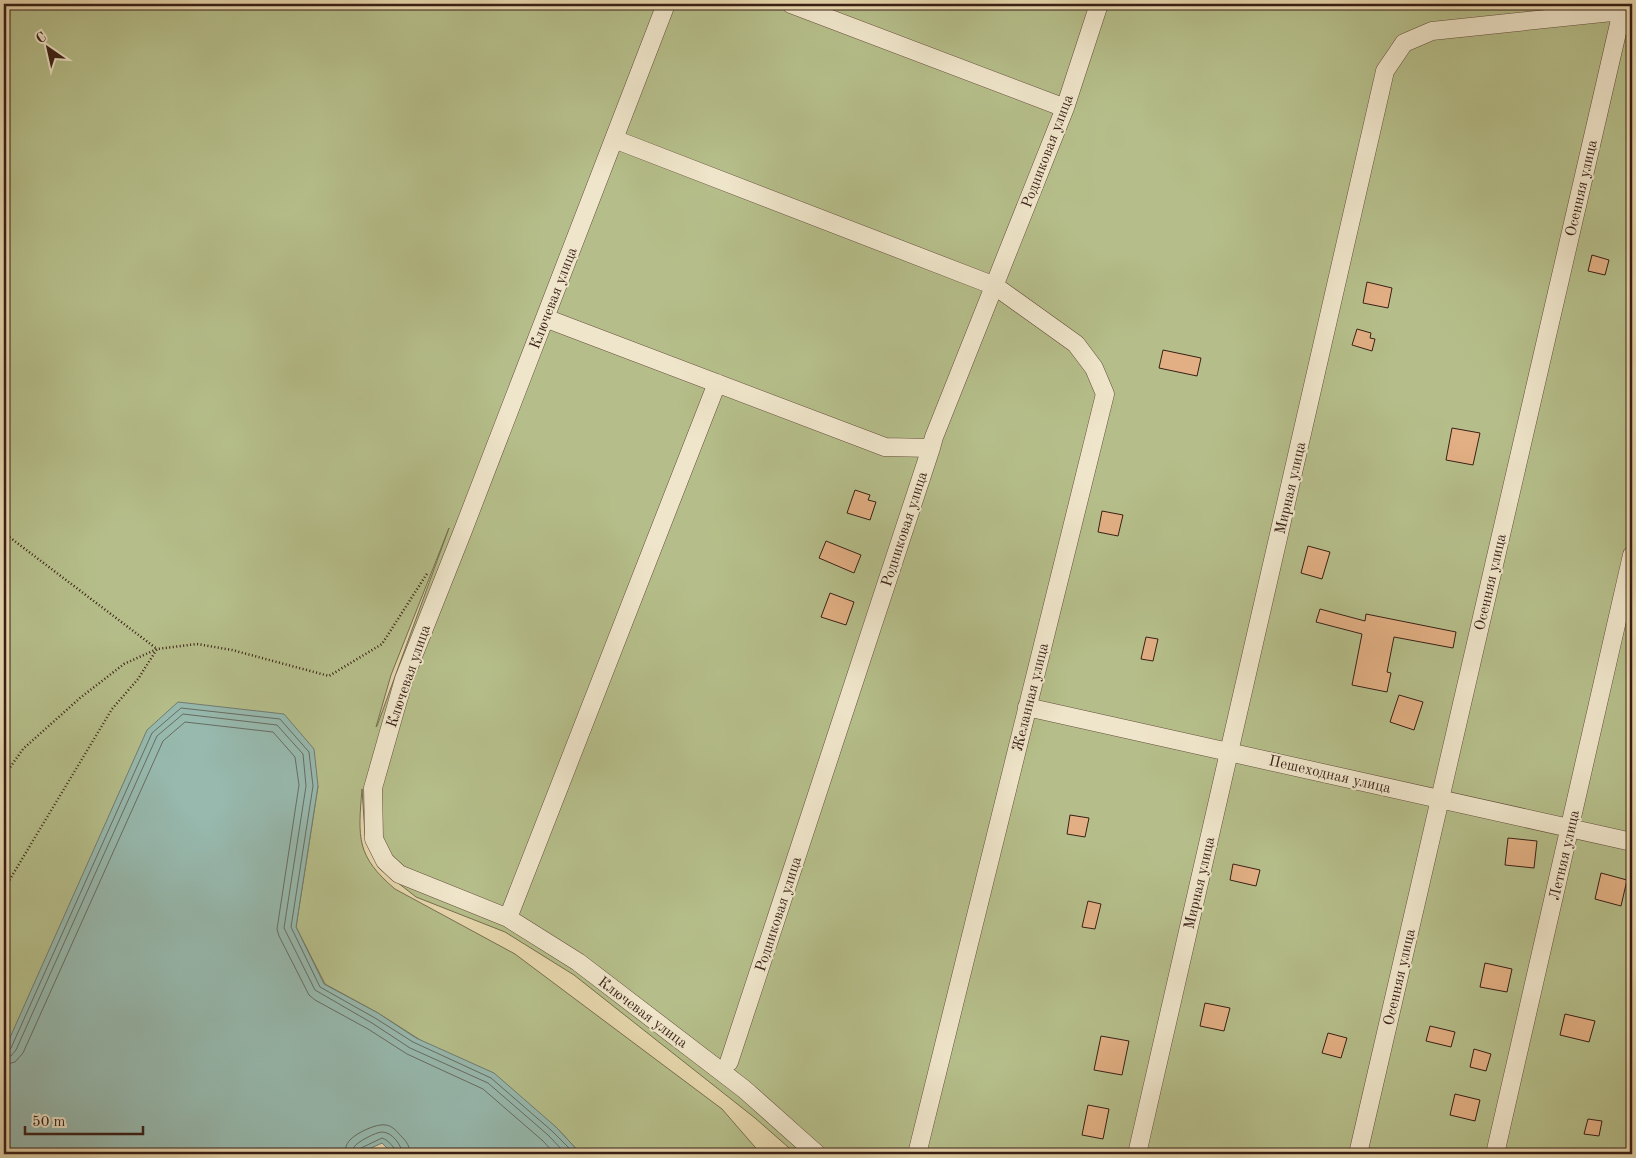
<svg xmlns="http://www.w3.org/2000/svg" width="1636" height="1158" font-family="'Old Standard TT',serif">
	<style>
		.green { fill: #b5be8a; stroke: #776e50; fill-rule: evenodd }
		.water { fill: #97b9ae; stroke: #717b71 }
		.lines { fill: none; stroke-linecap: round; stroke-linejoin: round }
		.shore { stroke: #686c62; stroke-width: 1 }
		.building { fill: #e1af83; stroke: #391f15 }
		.minor-casing { stroke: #644d3b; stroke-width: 19 }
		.path { stroke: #391f15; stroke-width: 2.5; stroke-dasharray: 1 2.5; stroke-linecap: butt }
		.minor { stroke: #efe5ca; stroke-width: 18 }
		.labels { text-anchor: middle; stroke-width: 4; stroke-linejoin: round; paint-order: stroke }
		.street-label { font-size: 15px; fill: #391f15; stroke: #efe5ca }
	</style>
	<rect width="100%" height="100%" fill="#e7d7ad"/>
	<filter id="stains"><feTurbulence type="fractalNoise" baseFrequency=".004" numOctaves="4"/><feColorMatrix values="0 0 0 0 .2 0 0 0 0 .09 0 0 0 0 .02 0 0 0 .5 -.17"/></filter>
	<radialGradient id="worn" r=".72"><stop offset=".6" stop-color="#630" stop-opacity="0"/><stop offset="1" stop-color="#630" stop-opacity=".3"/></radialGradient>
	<path class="green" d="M 4,4 L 1632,4 L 1632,1154 L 796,1154 L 755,1118 L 574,975 L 505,932 L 416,897 L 379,868 L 365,835 L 362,789 C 358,838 356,856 395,889 L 515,954 L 722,1109 L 761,1154 L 581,1154 L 556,1127 L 378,1013 L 325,984 L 296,927 L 318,786 L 10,1037 L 4,1051 ZM 449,528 L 377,726 L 376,727 L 391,675 Z"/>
	<path class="water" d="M 178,702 L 284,714 L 314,749 L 318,786 L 296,927 L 324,984 L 378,1013 L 416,1038 L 494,1073 L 556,1127 L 581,1154 L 393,1154 L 382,1143 L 358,1154 L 4,1154 L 4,1051 L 147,730 Z"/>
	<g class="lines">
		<path class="shore" d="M 4,1051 L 8,1051 L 11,1048 L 152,733 L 181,708 L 280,719 L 309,752 L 313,786 L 291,927 L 320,987 L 375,1018 L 413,1042 L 491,1078 L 552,1131 L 575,1154
			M 4,1057 L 11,1056 L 16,1050 L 157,736 L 183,714 L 277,725 L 303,754 L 306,786 L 284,928 L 315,990 L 372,1023 L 410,1048 L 488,1083 L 548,1135 L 566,1154
			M 4,1065 L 15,1062 L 23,1053 L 163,741 L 185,722 L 273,732 L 295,757 L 299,785 L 277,929 L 279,936 L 309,995 L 315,1000 L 368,1029 L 407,1054 L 483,1089 L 543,1141 L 555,1154
			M 345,1154 C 345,1149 346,1144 350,1140 C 356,1133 377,1123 386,1125 C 393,1126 397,1132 402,1137 C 407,1142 410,1147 410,1154
			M 352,1154 C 352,1151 352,1150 354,1147 C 357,1142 376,1132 382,1132 C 392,1132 402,1145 402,1154
			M 359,1154 L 361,1148 L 382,1138 C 388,1140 396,1148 396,1154"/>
	</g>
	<path class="building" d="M 1592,255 L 1609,260 L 1605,275 L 1588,271 Z
		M 1367,282 L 1392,288 L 1388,308 L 1363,303 Z
		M 1357,329 L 1371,333 L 1370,338 L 1375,339 L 1372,351 L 1352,345 Z
		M 1163,350 L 1201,358 L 1197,376 L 1159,368 Z
		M 1452,428 L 1480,433 L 1473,465 L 1446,460 Z
		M 855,490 L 870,495 L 868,500 L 876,502 L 870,520 L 847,513 Z
		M 1102,511 L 1123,515 L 1118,536 L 1098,532 Z
		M 826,541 L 861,555 L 854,573 L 819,558 Z
		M 1308,546 L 1330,552 L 1322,579 L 1301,573 Z
		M 830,593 L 854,602 L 846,625 L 821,617 Z
		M 1320,609 L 1365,621 L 1366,614 L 1456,632 L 1453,648 L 1394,637 L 1387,672 L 1391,673 L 1387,692 L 1352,685 L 1362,634 L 1316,622 Z
		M 1146,637 L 1158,639 L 1153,661 L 1141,659 Z
		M 1399,695 L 1423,702 L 1414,730 L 1390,722 Z
		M 1070,815 L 1089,818 L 1085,837 L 1067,834 Z
		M 1508,838 L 1537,841 L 1534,868 L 1505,865 Z
		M 1233,864 L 1260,870 L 1256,886 L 1230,880 Z
		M 1601,873 L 1627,880 L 1621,906 L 1595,899 Z
		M 1088,901 L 1101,904 L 1095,929 L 1082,927 Z
		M 1485,963 L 1512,969 L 1507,992 L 1480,987 Z
		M 1205,1003 L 1230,1008 L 1224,1031 L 1200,1026 Z
		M 1565,1014 L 1595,1021 L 1589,1042 L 1560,1035 Z
		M 1430,1026 L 1455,1032 L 1451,1047 L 1426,1041 Z
		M 1328,1033 L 1347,1038 L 1341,1058 L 1322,1053 Z
		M 1101,1036 L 1129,1041 L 1122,1075 L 1094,1070 Z
		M 1474,1049 L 1491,1054 L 1486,1071 L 1470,1067 Z
		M 1455,1094 L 1480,1100 L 1475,1121 L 1450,1115 Z
		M 1088,1105 L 1109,1109 L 1103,1139 L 1082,1135 Z
		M 1588,1119 L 1602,1121 L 1599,1136 L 1584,1134 Z"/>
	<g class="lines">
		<g class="minor-casing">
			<path id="minor" d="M 666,4 L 462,533 L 404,679 L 373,788 L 374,839 L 385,861 L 399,874 L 508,918 L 578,962 L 744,1089 L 817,1154
				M 791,4 L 1065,108
				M 614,139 L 995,286 L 1076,344 L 1094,368 L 1105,394 L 917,1154
				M 545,318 L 885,447 L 931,448
				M 1027,707 L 1632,842
				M 508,918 L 717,383
				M 729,1062 L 931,448 L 934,437 L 1065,108 L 1099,4
				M 1137,1154 L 1385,71 L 1404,43 L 1432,31 L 1622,11 L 1358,1154
				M 1495,1154 L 1632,555"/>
		</g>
		<path class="path" d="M 4,533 L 157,649 L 124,664 L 80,698 L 23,749 L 4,776
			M 4,889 L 112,709 L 138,679 L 157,649 L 197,644 L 232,650 L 329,676 L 382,644 L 428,572"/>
		<use href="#minor" class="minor"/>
	</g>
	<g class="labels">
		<g class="street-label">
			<text transform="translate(1047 151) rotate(-69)" y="5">Родниковая улица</text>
			<text transform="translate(1581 188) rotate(-77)" y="5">Осенняя улица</text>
			<text transform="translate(553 298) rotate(-69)" y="5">Ключевая улица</text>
			<text transform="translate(1290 488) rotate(-77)" y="5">Мирная улица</text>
			<text transform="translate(904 529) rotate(-72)" y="5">Родниковая улица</text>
			<text transform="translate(1490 582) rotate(-77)" y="5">Осенняя улица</text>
			<text transform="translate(408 676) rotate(-71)" y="5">Ключевая улица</text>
			<text transform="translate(1030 697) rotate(-76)" y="5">Желанная улица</text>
			<text transform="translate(1330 774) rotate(13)" y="5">Пешеходная улица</text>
			<text transform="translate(1564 855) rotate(-77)" y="5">Летняя улица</text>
			<text transform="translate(1199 883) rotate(-77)" y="5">Мирная улица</text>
			<text transform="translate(778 914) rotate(-72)" y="5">Родниковая улица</text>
			<text transform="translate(1399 977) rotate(-77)" y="5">Осенняя улица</text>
			<text transform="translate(643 1012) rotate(37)" y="5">Ключевая улица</text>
		</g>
	</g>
	<rect width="1636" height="1158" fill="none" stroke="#e7d7ad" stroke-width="20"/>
	<rect x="5" y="5" width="1626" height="1148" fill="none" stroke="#391f15" stroke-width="2.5"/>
	<rect x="10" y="10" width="1616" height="1138" fill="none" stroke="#391f15"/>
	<g transform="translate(48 48) rotate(326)" stroke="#efe5ca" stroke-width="4" paint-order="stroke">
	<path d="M0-4L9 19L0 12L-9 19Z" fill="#391f15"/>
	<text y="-8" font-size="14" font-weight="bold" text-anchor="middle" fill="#391f15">С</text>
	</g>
	<path d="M25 1126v8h118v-8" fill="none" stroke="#391f15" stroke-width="2.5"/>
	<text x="32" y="1126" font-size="15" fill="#391f15" stroke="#efe5ca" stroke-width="4" paint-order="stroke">50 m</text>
	<rect width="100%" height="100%" filter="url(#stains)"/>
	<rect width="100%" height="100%" fill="url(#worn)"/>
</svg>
